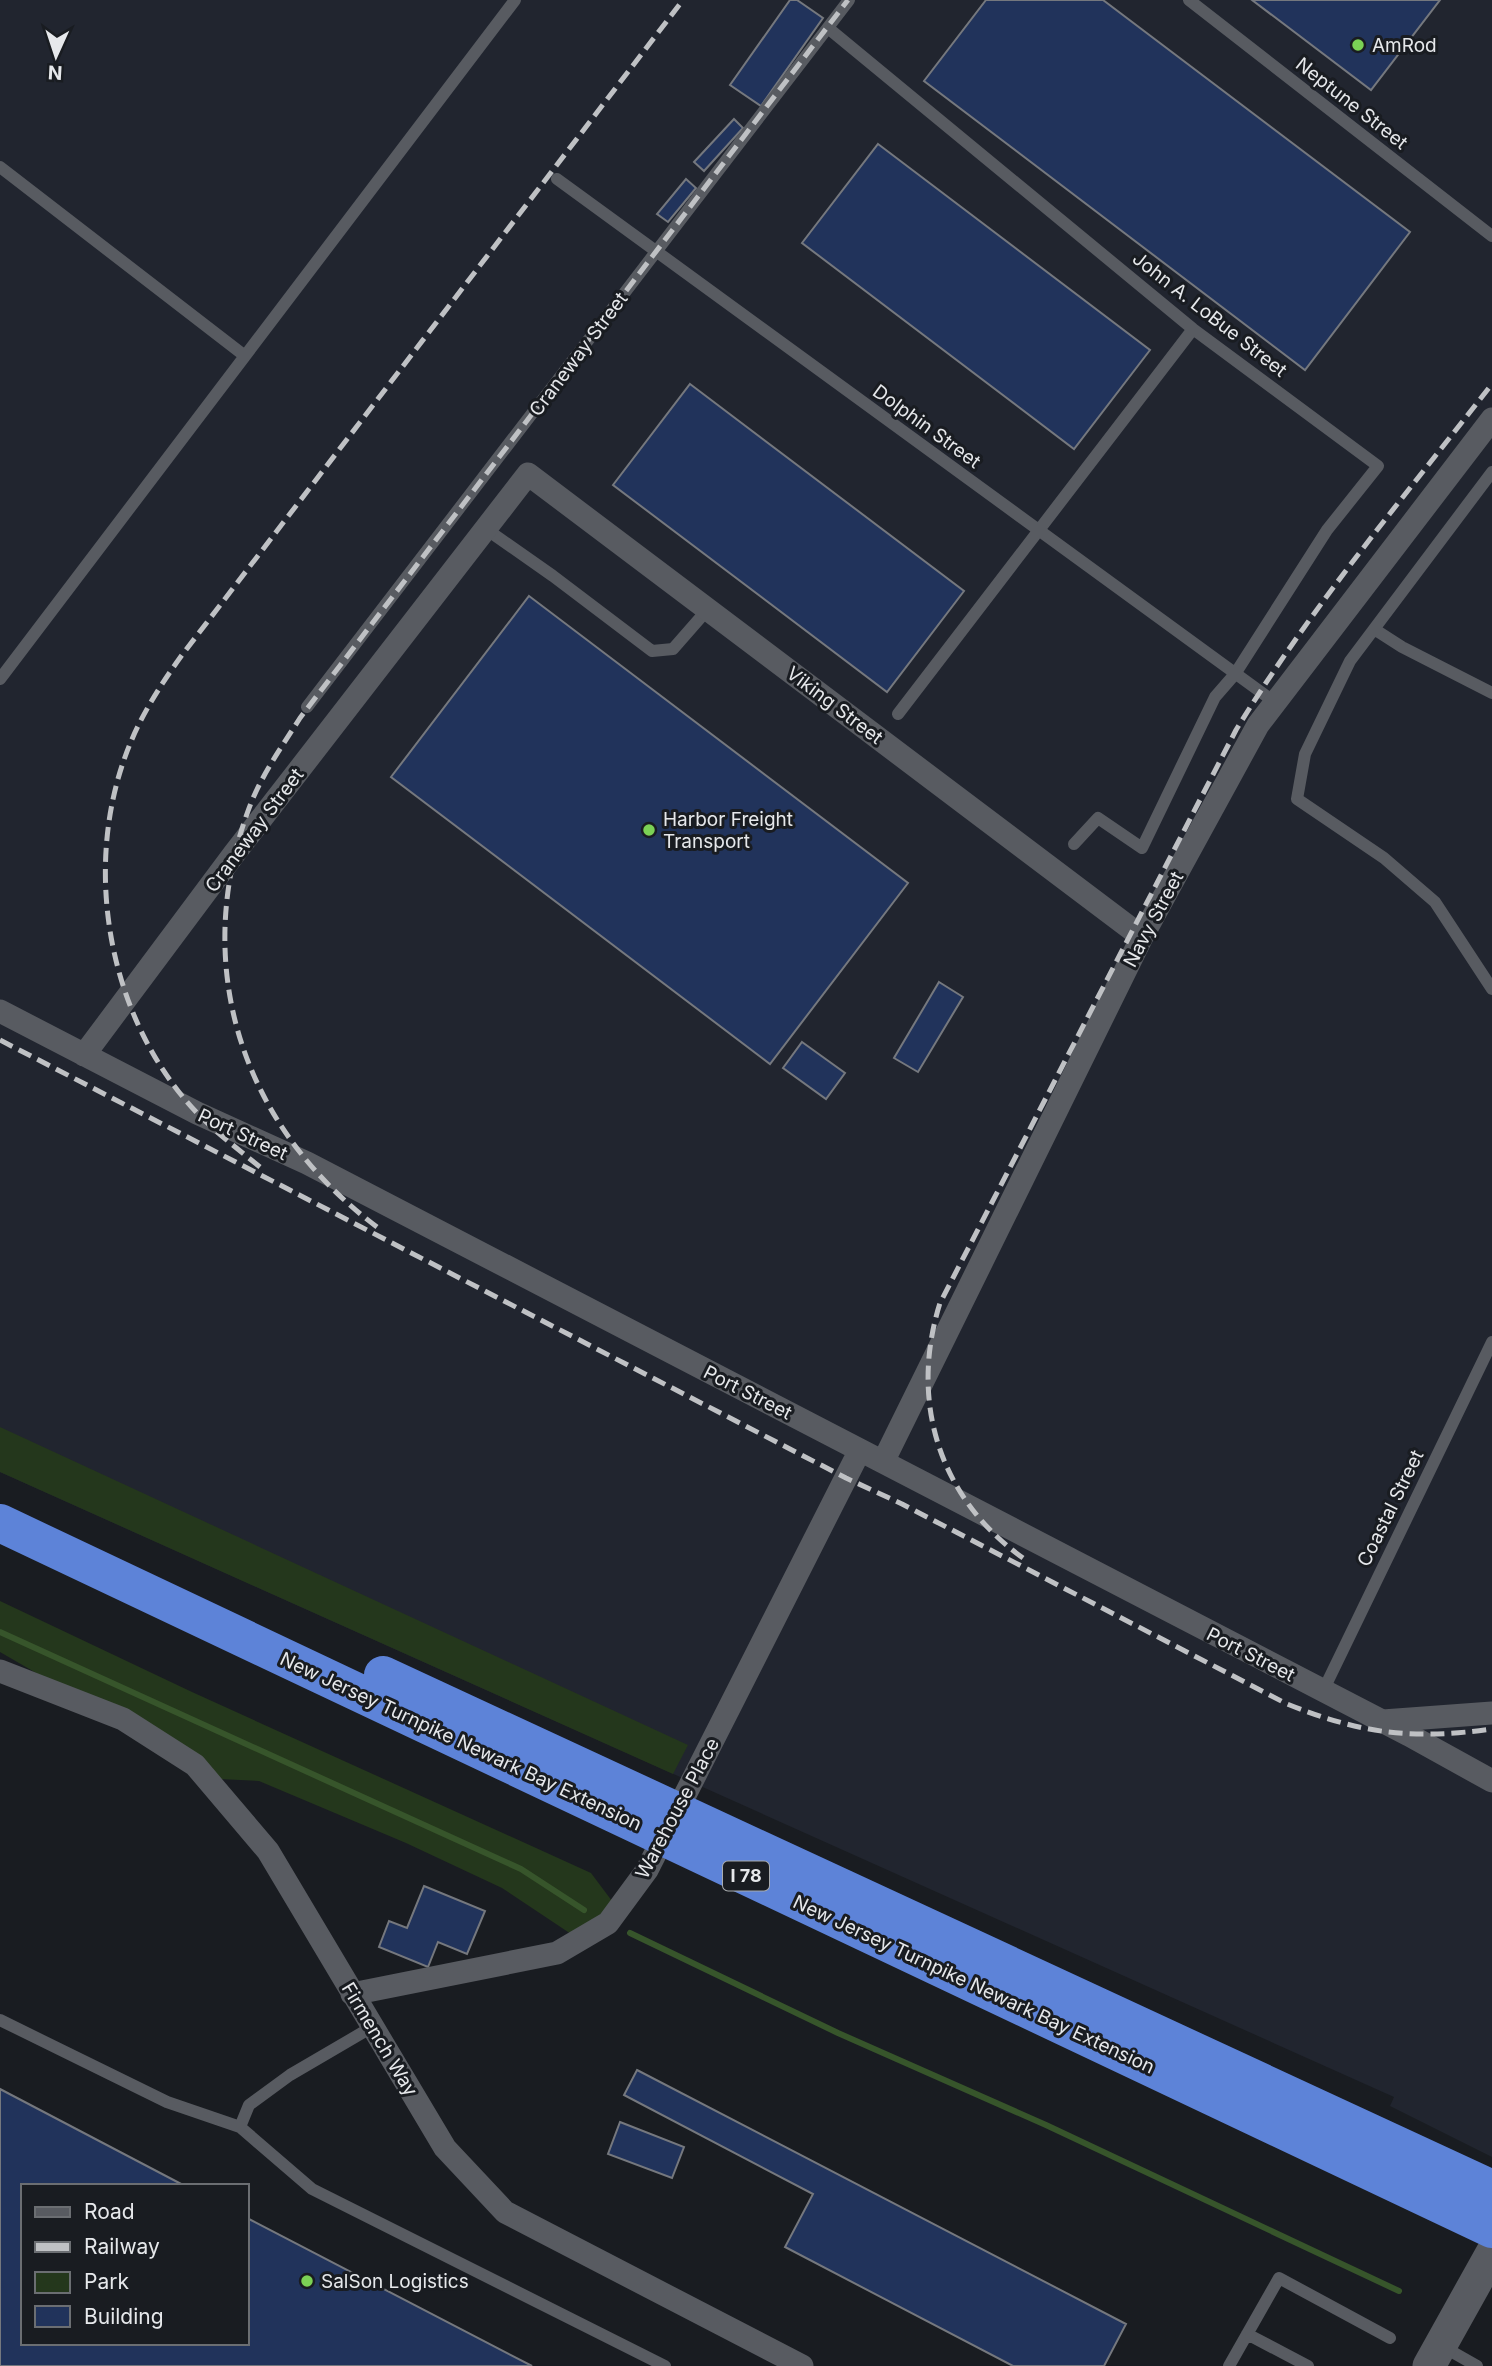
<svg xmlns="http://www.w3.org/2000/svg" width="1492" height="2366" font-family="Inter,sans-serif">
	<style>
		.built { fill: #21252f }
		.green { fill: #24371c }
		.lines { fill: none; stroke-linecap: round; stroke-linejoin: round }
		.stream { stroke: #37552b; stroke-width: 6 }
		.building { fill: #21335b; stroke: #75787e; stroke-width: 2 }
		.service { stroke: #585b61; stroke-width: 12 }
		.minor { stroke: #585b61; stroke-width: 23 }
		.secondary { stroke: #585b61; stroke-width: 33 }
		.motorway { stroke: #5d83d8; stroke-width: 38 }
		.rail { stroke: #bfc1c4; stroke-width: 5; stroke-dasharray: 14 7; stroke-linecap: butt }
		.poi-dot { fill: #7bd155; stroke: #191c21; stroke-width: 2.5 }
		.labels { text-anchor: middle; stroke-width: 6; stroke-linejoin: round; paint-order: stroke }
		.shield { fill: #191c21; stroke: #a8abae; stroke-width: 2 }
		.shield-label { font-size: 18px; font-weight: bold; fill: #e6e8eb }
		.poi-label { font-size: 19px; fill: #e6e8eb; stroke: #191c21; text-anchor: start }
		.street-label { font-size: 19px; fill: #e6e8eb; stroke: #191c21 }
	</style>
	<rect width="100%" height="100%" fill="#191c21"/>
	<path class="built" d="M 0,0 L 1492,0 L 1492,2157 L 1390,2106 L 1394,2097 L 0,1472 Z"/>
	<path class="green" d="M 0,1427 L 688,1745 L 673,1774 L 0,1472 Z
		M 0,1601 L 192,1692 L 591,1873 L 615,1905 L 571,1934 L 502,1888 L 406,1843 L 259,1781 L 219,1779 L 0,1652 Z"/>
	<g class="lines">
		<path class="stream" d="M 0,1632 L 521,1869 L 584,1910
			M 630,1933 L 838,2033 L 1046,2125 L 1399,2291"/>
	</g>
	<path class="building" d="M 790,0 L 797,0 L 823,18 L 761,106 L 730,85 Z
		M 986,0 L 1103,0 L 1410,232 L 1305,370 L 924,81 Z
		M 1252,0 L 1440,0 L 1371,90 Z
		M 734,119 L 743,128 L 704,171 L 694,162 Z
		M 878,144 L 1150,350 L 1074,449 L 802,243 Z
		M 686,179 L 696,188 L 668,222 L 657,214 Z
		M 690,384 L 964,591 L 887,692 L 613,485 Z
		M 529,596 L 908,883 L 770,1064 L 391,777 Z
		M 939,982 L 963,997 L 918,1072 L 894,1058 Z
		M 802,1042 L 845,1073 L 826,1099 L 783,1068 Z
		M 424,1886 L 485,1911 L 467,1954 L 438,1942 L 428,1967 L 379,1947 L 389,1921 L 407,1928 Z
		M 637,2070 L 1126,2324 L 1104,2366 L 1013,2366 L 785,2247 L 813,2194 L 624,2095 Z
		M 0,2089 L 185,2186 L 23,2186 L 23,2343 L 247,2343 L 247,2218 L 532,2366 L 0,2366 Z
		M 620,2122 L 684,2147 L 672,2178 L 608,2154 Z"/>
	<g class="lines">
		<path class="service" d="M 1189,0 L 1492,236
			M 828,28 L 1193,329 L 1378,466 L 1327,530 L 1235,674 L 1215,697 L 1142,848 L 1098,818 L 1074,844
			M 0,167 L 245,356
			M 557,179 L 1276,703
			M 1492,472 L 1350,661 L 1305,754 L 1297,799 L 1384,858 L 1435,902 L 1492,989
			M 486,529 L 553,576 L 652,651 L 673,649 L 708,609
			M 1374,629 L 1402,647 L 1492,693
			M 0,679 L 515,0
			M 307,707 L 849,0
			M 898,714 L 1193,329
			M 1323,1691 L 1492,1342
			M 0,2020 L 167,2102 L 240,2127
			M 372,2027 L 290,2075 L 249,2105 L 240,2127 L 312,2189 L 665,2366
			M 1247,2334 L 1308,2366
			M 1440,2345 L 1477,2366
			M 1229,2366 L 1279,2278 L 1390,2338"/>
		<path class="minor" d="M 0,1011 L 197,1113 L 307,1163 L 1409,1735 L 1492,1781
			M 84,1055 L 234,854 L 528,474 L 1142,937
			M 883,1462 L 1142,937 L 1258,725 L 1492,419
			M 0,1671 L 123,1719 L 195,1765 L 268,1851 L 445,2148 L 505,2212 L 802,2366
			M 1383,1721 L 1492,1713
			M 352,1994 L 557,1953 L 608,1923 L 647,1870 L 860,1450"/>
		<path class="secondary" d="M 1429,2366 L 1492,2253"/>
		<path class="motorway" d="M 0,1523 L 1492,2229
			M 383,1675 L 1492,2189"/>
		<path class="rail" d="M 0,1040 L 846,1478 L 902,1504 L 1287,1704 C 1362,1734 1412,1740 1492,1729
			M 260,1167 C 239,1150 218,1134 199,1115 C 111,1024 82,876 125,757 C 138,720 159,687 182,655 L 683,0
			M 377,1227 C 244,1128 190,969 248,811 C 260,777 281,748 300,718 L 848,0
			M 1023,1558 C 939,1498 909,1401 940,1303 L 1236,730 C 1311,607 1404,497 1492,384"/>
	</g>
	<g class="poi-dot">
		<circle cx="1358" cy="45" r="7"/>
		<circle cx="649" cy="830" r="7"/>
		<circle cx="307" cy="2281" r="7"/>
	</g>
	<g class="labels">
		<rect class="shield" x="723" y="1861.5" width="46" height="29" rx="5"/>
		<g class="shield-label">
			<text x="746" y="1882">I 78</text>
		</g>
		<g class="poi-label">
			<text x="1372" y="52">AmRod</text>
			<text x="663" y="826">Harbor Freight<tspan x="663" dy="22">Transport</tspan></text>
			<text x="321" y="2288">SalSon Logistics</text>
		</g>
		<g class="street-label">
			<text transform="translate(1352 103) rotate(38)" y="7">Neptune Street</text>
			<text transform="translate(1210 314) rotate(38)" y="7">John A. LoBue Street</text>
			<text transform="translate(578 354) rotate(-53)" y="7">Craneway Street</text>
			<text transform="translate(927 426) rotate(36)" y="7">Dolphin Street</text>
			<text transform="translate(835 705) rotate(37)" y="7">Viking Street</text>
			<text transform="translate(254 830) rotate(-53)" y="7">Craneway Street</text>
			<text transform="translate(1153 919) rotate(-62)" y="7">Navy Street</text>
			<text transform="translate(243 1134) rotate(25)" y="7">Port Street</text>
			<text transform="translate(748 1392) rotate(27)" y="7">Port Street</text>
			<text transform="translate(1390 1508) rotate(-64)" y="7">Coastal Street</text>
			<text transform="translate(1251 1654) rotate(27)" y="7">Port Street</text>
			<text transform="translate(461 1741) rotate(25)" y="7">New Jersey Turnpike Newark Bay Extension</text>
			<text transform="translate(677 1808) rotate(-62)" y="7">Warehouse Place</text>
			<text transform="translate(974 1984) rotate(25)" y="7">New Jersey Turnpike Newark Bay Extension</text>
			<text transform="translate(380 2039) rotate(59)" y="7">Firmench Way</text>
		</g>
	</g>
	<rect x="21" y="2184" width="228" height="161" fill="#191c21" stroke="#6b6e72" stroke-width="2"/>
	<rect x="35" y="2207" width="35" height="10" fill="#585b61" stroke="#6b6e72" stroke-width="2"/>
	<text x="84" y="2219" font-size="21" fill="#e6e8eb">Road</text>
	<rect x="35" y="2242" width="35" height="10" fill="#bfc1c4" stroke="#6b6e72" stroke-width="2"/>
	<text x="84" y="2254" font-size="21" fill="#e6e8eb">Railway</text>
	<rect x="35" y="2272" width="35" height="21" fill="#24371c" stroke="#6b6e72" stroke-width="2"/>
	<text x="84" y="2289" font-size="21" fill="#e6e8eb">Park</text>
	<rect x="35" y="2306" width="35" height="21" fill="#21335b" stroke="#6b6e72" stroke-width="2"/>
	<text x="84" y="2324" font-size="21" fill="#e6e8eb">Building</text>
	<g transform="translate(56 56) rotate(183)" stroke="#191c21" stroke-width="5" paint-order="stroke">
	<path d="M0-5L12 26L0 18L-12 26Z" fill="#e6e8eb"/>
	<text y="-10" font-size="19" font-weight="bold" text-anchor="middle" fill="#e6e8eb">N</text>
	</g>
</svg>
